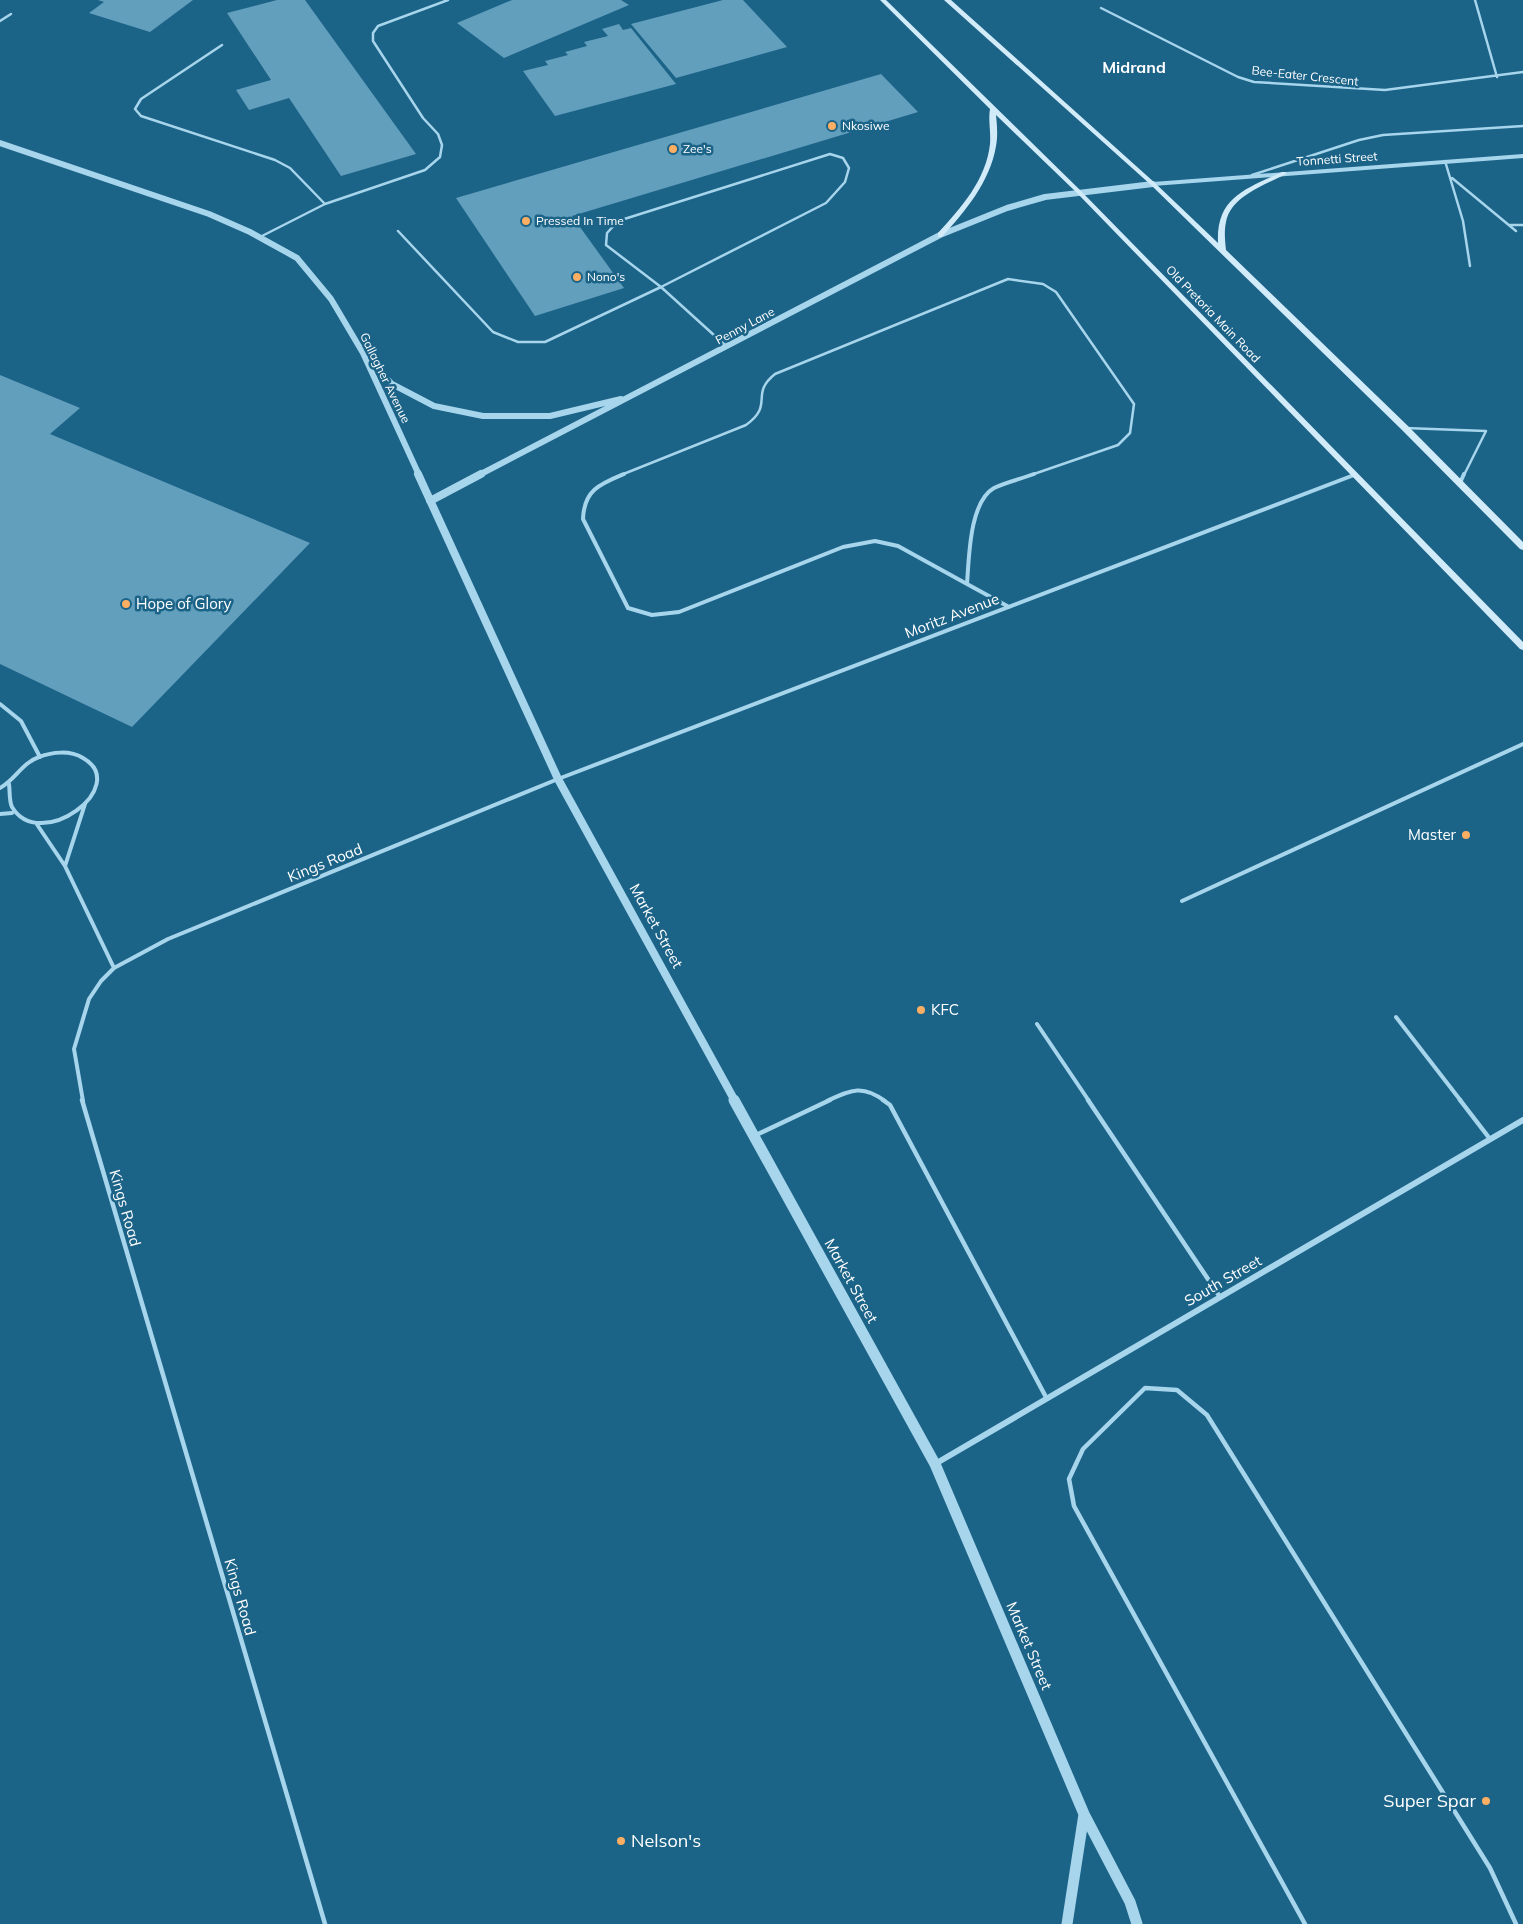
<svg xmlns="http://www.w3.org/2000/svg" width="1523" height="1924" font-family="Mulish,sans-serif">
	<style>
		.building { fill: #629fbd }
		.lines { fill: none; stroke-linecap: round; stroke-linejoin: round }
		.service-far2 { stroke: #a6d5ec; stroke-width: 2.5 }
		.service-far1 { stroke: #a6d5ec; stroke-width: 4 }
		.service { stroke: #a6d5ec; stroke-width: 4.5 }
		.minor-far1 { stroke: #a6d5ec; stroke-width: 4 }
		.minor { stroke: #a6d5ec; stroke-width: 6 }
		.tertiary-far2 { stroke: #a6d5ec; stroke-width: 6 }
		.tertiary-far1 { stroke: #a6d5ec; stroke-width: 8 }
		.tertiary { stroke: #a6d5ec; stroke-width: 11 }
		.secondary { fill: #d2ebf9; fill-rule: evenodd }
		.poi-dot { fill: #fcae63; stroke: #1c6388; stroke-width: 2 }
		.labels { text-anchor: middle; stroke-width: 5; stroke-linejoin: round; paint-order: stroke }
		.far-street-label { font-size: 12px; fill: #fff; stroke: #1c6388 }
		.far-poi-label { font-size: 12px; fill: #fff; stroke: #1c6388; text-anchor: start }
		.poi-label { font-size: 15px; fill: #fff; stroke: #1c6388; text-anchor: start }
		.street-label { font-size: 15px; fill: #fff; stroke: #1c6388 }
		.far-district-label { font-size: 16px; font-weight: bold; fill: #fff; stroke: #1c6388 }
		.near-poi-label { font-size: 18px; fill: #fff; stroke: #1c6388; text-anchor: end }
	</style>
	<rect width="100%" height="100%" fill="#1c6388"/>
	<path class="building" d="M 98,0 L 193,0 L 150,32 L 89,13 L 104,2 Z
		M 277,0 L 305,0 L 416,154 L 341,176 L 289,98 L 249,110 L 236,90 L 271,80 L 227,13 Z
		M 512,0 L 621,0 L 629,5 L 504,58 L 457,23 Z
		M 723,0 L 743,0 L 787,47 L 676,78 L 631,24 Z
		M 619,24 L 623,30 L 631,28 L 676,84 L 555,116 L 523,71 L 548,65 L 545,61 L 568,55 L 565,52 L 587,46 L 584,42 L 608,36 L 602,29 Z
		M 881,74 L 918,112 L 572,216 L 624,288 L 535,316 L 456,198 Z
		M 0,375 L 80,408 L 50,434 L 310,543 L 132,727 L 0,664 Z"/>
	<g class="lines">
		<path class="service-far2" d="M 1475,0 L 1497,77
			M 1101,8 L 1238,77 L 1254,82 L 1385,90 L 1523,72
			M 0,21 L 11,14
			M 222,45 L 141,99 L 135,109 L 141,116 L 275,160 L 290,168 L 325,204
			M 830,154 L 843,158 L 849,168 L 845,182 L 826,203 L 661,287 L 606,245 L 607,233 L 618,221 Z
			M 1445,161 L 1463,221 L 1470,266
			M 1252,175 L 1359,140 L 1383,135 L 1523,126
			M 1452,178 L 1516,231
			M 1509,225 L 1523,225
			M 398,231 L 493,332 L 518,342 L 545,342 L 661,287
			M 260,237 L 325,204 L 425,170 L 440,157 L 442,145 L 438,134 L 423,118 L 373,41 L 373,33 L 378,26 L 448,0
			M 661,287 L 726,346
			M 1405,428 L 1486,431 L 1464,475
			M 621,475 L 746,425 C 775,404 749,395 775,374 L 1008,279 L 1043,284 L 1056,292 L 1134,404 L 1130,433 L 1118,445 L 1031,475"/>
		<path class="service-far1" d="M 624,474 C 600,484 584,490 583,519 L 628,608 L 652,615 L 679,612 L 843,547 L 875,541 L 898,546 L 967,584
			M 1460,483 L 1464,474
			M 967,584 L 1009,607
			M 967,584 C 969,560 969,502 994,488 C 1006,482 1021,479 1034,474
			M 0,704 L 21,721 L 40,757
			M 0,788 C 15,780 22,763 39,757 C 52,752 70,750 83,758 C 132,786 40,854 12,807 C 9,801 10,791 9,784
			M 0,814 L 12,813
			M 36,823 L 65,866 L 114,968
			M 65,866 L 85,804
			M 1182,901 L 1523,744
			M 1396,1017 L 1461,1101
			M 1037,1024 L 1089,1101
			M 83,1101 L 74,1049 L 89,999 L 101,981 L 114,968 L 168,939 L 558,779 L 1354,475
			M 827,1101 C 851,1090 862,1084 885,1101"/>
		<path class="service" d="M 82,1100 L 325,1924
			M 883,1100 L 890,1105 L 1047,1399
			M 1088,1100 L 1220,1297
			M 1460,1100 L 1490,1139
			M 754,1136 L 830,1100
			M 1305,1924 L 1074,1506 L 1069,1479 L 1083,1449 L 1145,1388 L 1177,1390 L 1207,1415 L 1490,1868 L 1516,1924"/>
		<path class="minor-far1" d="M 1153,184 L 1523,156"/>
		<path class="minor" d="M 935,1464 L 1523,1120"/>
		<path class="tertiary-far2" d="M 0,143 L 209,214 L 250,232 L 297,258 L 331,299 L 363,353 L 419,475
			M 368,359 L 392,384 L 434,406 L 483,416 L 550,416 L 621,399
			M 479,475 L 940,235 L 1007,208 L 1045,197 L 1153,184"/>
		<path class="tertiary-far1" d="M 418,474 L 558,779 L 735,1101
			M 430,501 L 481,474"/>
		<path class="tertiary" d="M 734,1100 L 935,1464 L 1084,1814 L 1130,1902 L 1137,1924
			M 1067,1924 L 1084,1814"/>
		<path class="secondary" d="M 880,0 L 886,0 L 1081,191 L 1523,642 L 1523,650 L 1520,649 L 1077,193 L 996,115 C 997,125 998,136 996,146 C 990,182 966,210 942,237 L 938,237 L 938,233 C 961,208 986,180 990,144 C 991,132 988,120 990,109 Z
			M 944,0 L 951,0 L 1155,183 L 1218,243 C 1216,197 1246,189 1282,172 L 1286,172 L 1286,174 C 1265,185 1231,196 1226,222 C 1224,231 1225,241 1226,250 L 1408,426 L 1523,542 L 1523,550 L 1520,549 L 1402,430 L 1151,185 Z"/>
	</g>
	<g class="poi-dot">
		<circle cx="832" cy="126" r="5"/>
		<circle cx="673" cy="149" r="5"/>
		<circle cx="526" cy="221" r="5"/>
		<circle cx="577" cy="277" r="5"/>
		<circle cx="126" cy="604" r="5"/>
		<circle cx="1466" cy="835" r="5"/>
		<circle cx="921" cy="1010" r="5"/>
		<circle cx="1486" cy="1801" r="5"/>
		<circle cx="621" cy="1841" r="5"/>
	</g>
	<g class="labels">
		<g class="far-street-label">
			<text transform="translate(1305 76) rotate(6)" y="4">Bee-Eater Crescent</text>
			<text transform="translate(1337 159) rotate(-4)" y="4">Tonnetti Street</text>
			<text transform="translate(1213 314) rotate(46)" y="4">Old Pretoria Main Road</text>
			<text transform="translate(745 326) rotate(-28)" y="4">Penny Lane</text>
			<text transform="translate(385 378) rotate(64)" y="4">Gallagher Avenue</text>
		</g>
		<g class="far-poi-label">
			<text x="842" y="130">Nkosiwe</text>
			<text x="683" y="153">Zee's</text>
			<text x="536" y="225">Pressed In Time</text>
			<text x="587" y="281">Nono's</text>
		</g>
		<g class="poi-label">
			<text x="136" y="609">Hope of Glory</text>
			<text x="1456" y="840" text-anchor="end">Master</text>
			<text x="931" y="1015">KFC</text>
		</g>
		<g class="street-label">
			<text transform="translate(952 616) rotate(-21)" y="5">Moritz Avenue</text>
			<text transform="translate(325 863) rotate(-22)" y="5">Kings Road</text>
			<text transform="translate(656 926) rotate(61)" y="5">Market Street</text>
			<text transform="translate(125 1208) rotate(74)" y="5">Kings Road</text>
			<text transform="translate(851 1281) rotate(61)" y="5">Market Street</text>
			<text transform="translate(1223 1281) rotate(-30)" y="5">South Street</text>
			<text transform="translate(240 1597) rotate(74)" y="5">Kings Road</text>
			<text transform="translate(1029 1646) rotate(67)" y="5">Market Street</text>
		</g>
		<g class="far-district-label">
			<text x="1134" y="73">Midrand</text>
		</g>
		<g class="near-poi-label">
			<text x="1476" y="1807">Super Spar</text>
			<text x="631" y="1847" text-anchor="start">Nelson's</text>
		</g>
	</g>
</svg>
